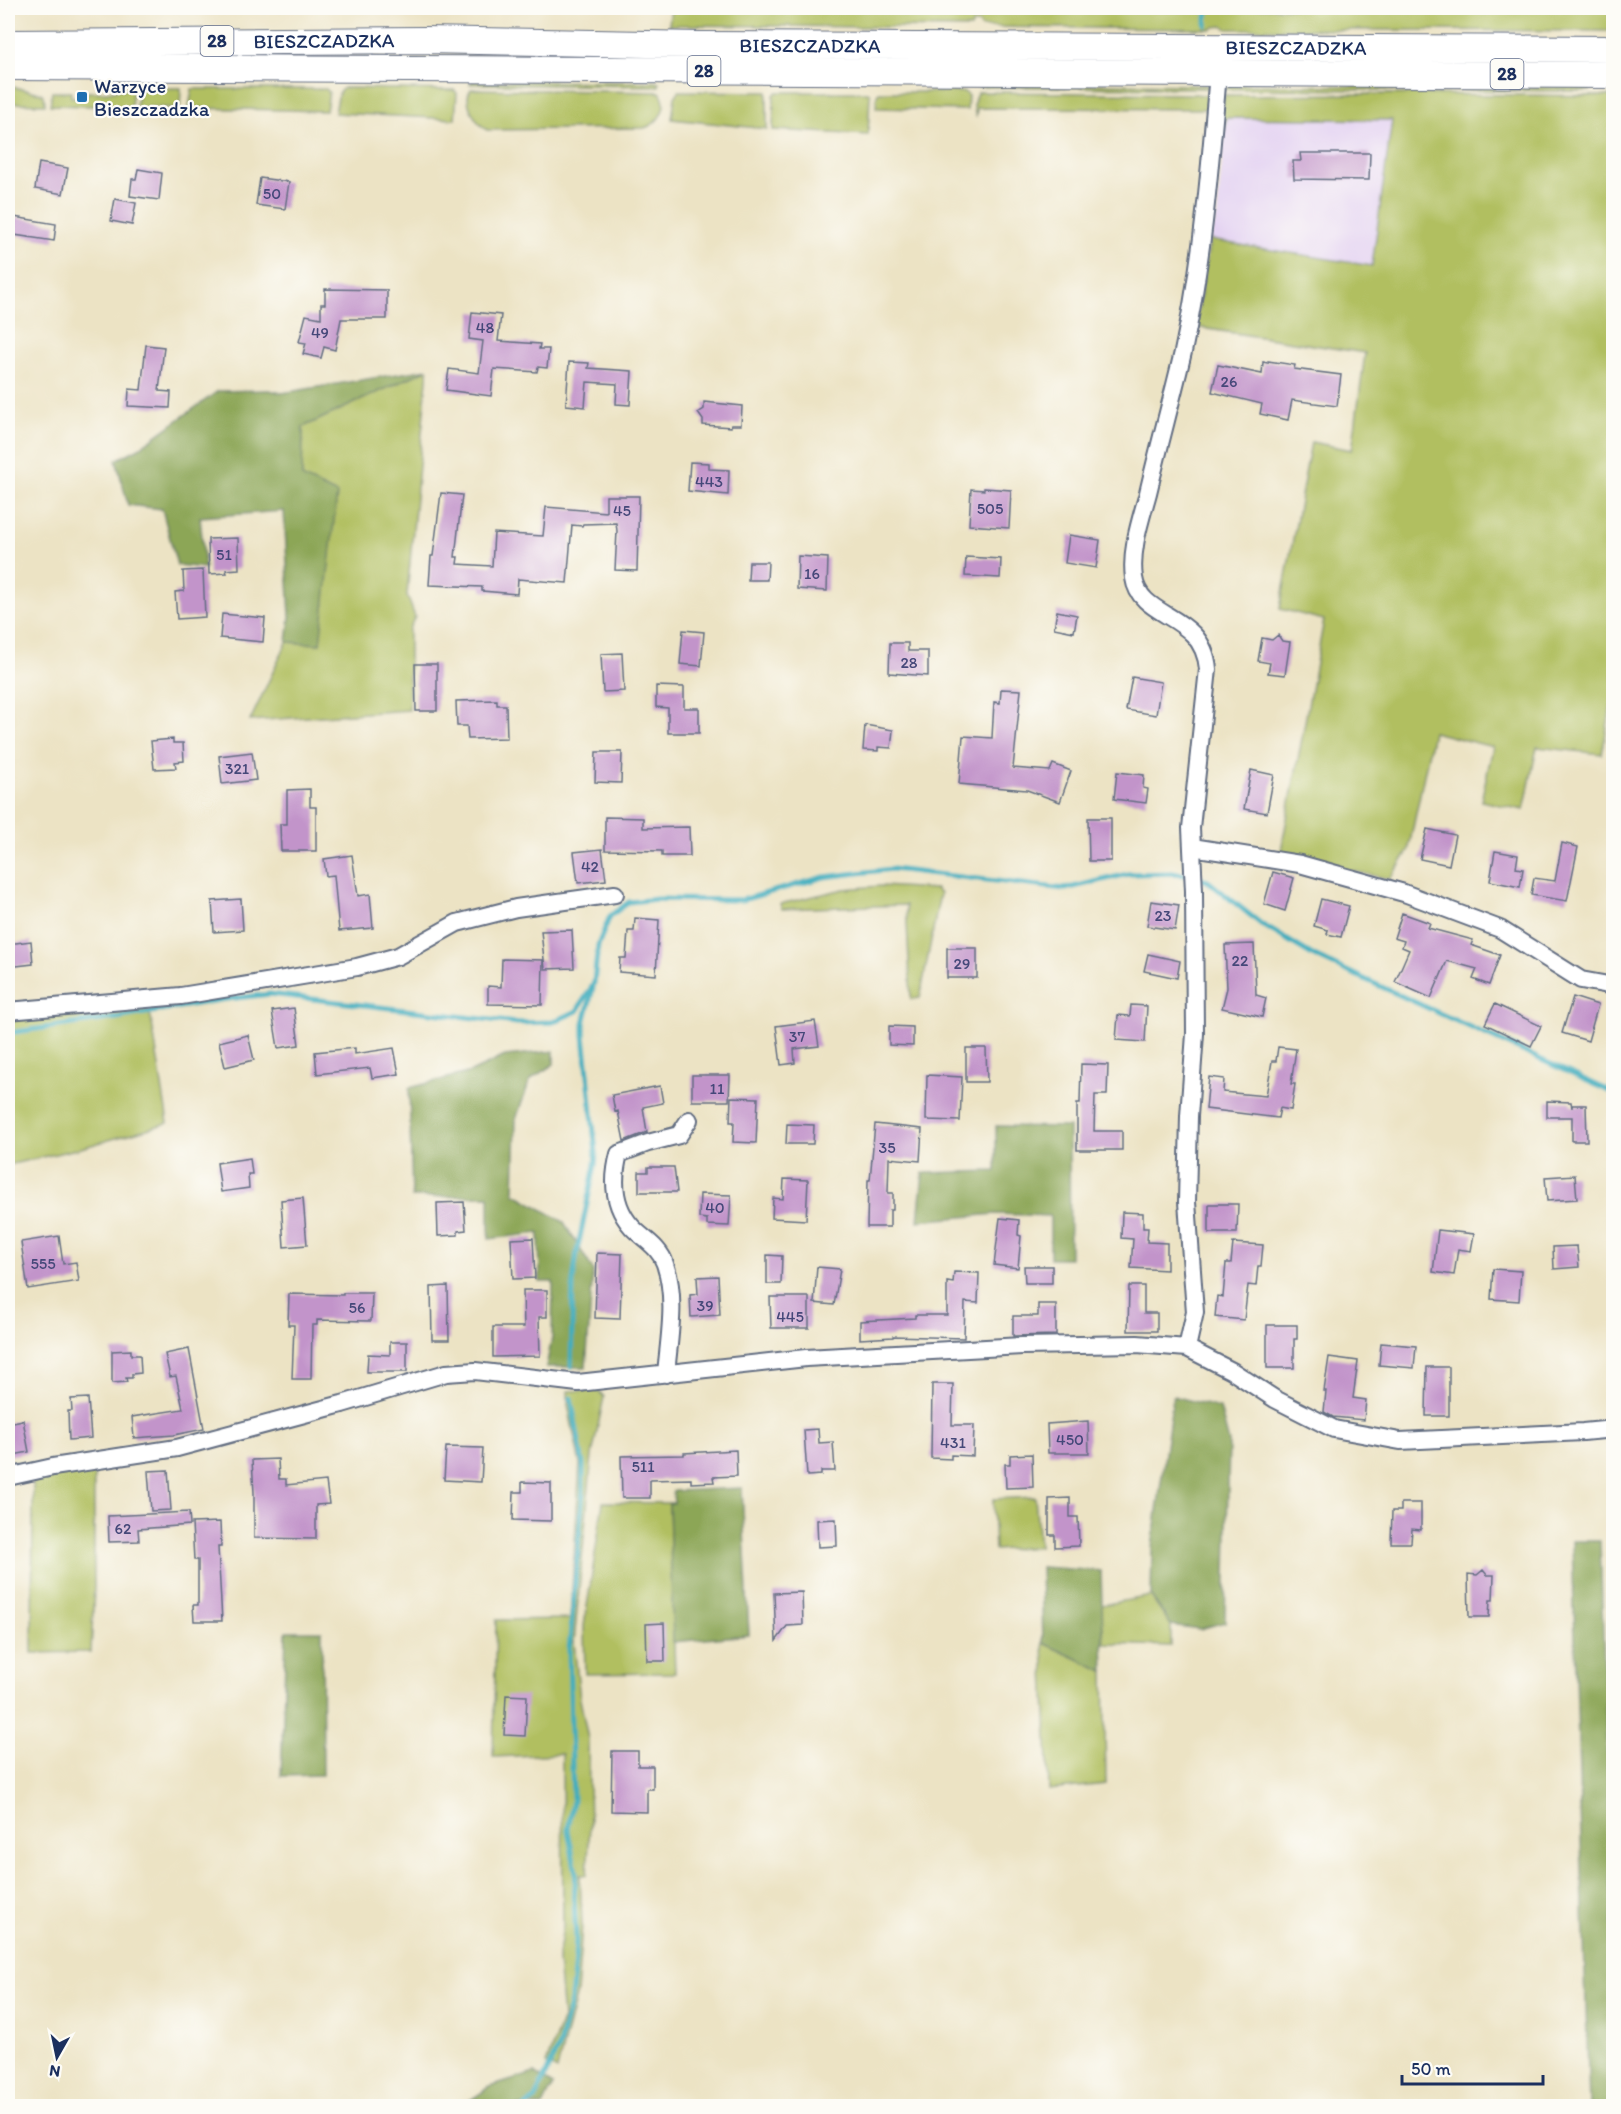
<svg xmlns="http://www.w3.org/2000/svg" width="1621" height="2114" font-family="Itim,sans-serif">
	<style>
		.built { fill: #e4d3f2 }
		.green { fill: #b1bf61; stroke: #667760; stroke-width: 1.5 }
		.forest { fill: #8ca657; stroke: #546a5a; stroke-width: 1.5 }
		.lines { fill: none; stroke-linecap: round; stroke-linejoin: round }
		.stream { stroke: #40adbe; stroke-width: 5 }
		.building { fill: #c294ca }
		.minor-casing { stroke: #646e82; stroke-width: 20 }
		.primary-casing { stroke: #646e82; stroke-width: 28 }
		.minor { stroke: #fff; stroke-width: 16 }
		.primary { stroke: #fff; stroke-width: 26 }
		.poi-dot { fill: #1f6fb2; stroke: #fdfcf7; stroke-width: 2 }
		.labels { text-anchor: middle; stroke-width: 4.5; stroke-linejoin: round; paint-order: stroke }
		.number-label { font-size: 16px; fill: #454879 }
		.shield { fill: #fdfcf7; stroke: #5f6c8c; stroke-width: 1.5 }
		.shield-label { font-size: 18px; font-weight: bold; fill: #1b2f5e }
		.street-label { font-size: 20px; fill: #1b2f5e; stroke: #fdfcf7 }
		.poi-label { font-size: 20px; fill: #1b2f5e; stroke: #fdfcf7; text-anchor: start }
	</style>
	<rect width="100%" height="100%" fill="#fdfcf7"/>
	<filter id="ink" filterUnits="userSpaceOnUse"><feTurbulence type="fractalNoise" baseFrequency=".0167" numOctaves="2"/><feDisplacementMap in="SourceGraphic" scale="12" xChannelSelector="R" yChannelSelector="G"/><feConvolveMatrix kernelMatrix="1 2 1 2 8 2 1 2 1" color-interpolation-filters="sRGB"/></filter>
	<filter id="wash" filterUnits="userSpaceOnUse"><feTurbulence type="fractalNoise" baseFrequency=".008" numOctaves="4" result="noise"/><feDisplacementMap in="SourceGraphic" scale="24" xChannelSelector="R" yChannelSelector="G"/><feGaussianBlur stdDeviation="1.35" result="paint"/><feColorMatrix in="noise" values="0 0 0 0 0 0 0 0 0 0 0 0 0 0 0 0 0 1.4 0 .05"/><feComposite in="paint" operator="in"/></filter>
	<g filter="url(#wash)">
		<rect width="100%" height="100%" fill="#ece3c4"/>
		<path class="built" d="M 1226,118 L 1392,119 L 1372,266 L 1210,240 L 1217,216 Z"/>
		<path class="green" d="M 671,8 L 1189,11 L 1189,8 L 1613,8 L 1614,31 L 1227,29 L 1224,26 L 1214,27 L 1212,29 L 981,27 L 979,23 L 973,23 L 971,28 L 669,25 Z
			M 472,81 L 659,82 L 659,86 L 470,84 Z
			M 982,83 L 1207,85 L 1210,88 L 979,87 Z
			M 1230,85 L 1590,87 L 1590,91 L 1225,89 Z
			M 8,86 L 41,93 L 44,96 L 45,104 L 8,103 Z
			M 133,87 L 131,107 L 50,105 L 52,92 L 71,92 L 71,97 L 86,97 L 87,92 L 107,92 Z
			M 138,88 L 181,88 L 180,108 L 136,107 Z
			M 344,88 L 454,90 L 457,93 L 455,119 L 335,113 L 339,92 Z
			M 192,89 L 326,89 L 329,92 L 326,111 L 189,108 Z
			M 471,89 L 660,92 C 670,106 659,124 644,128 L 487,130 C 476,123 462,101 471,89 Z
			M 679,91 L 767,92 L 767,129 L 672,119 L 675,97 Z
			M 777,92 L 868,92 L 870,94 L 868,135 L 773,130 L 774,95 Z
			M 879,92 L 964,92 L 968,95 L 967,110 L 876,108 L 877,94 Z
			M 979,92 L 1195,94 L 1211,96 L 1211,109 L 977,108 L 976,116 C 973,109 973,96 979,92 Z
			M 1396,94 L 1613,96 L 1614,691 L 1602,754 L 1537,747 L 1524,810 L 1481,801 L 1493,747 L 1433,732 L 1408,852 L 1390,879 L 1280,856 L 1324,620 L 1280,609 L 1311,442 L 1352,450 L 1365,353 L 1195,327 L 1210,240 L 1372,266 L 1392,120 L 1226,118 L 1224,136 L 1220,135 L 1224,95 Z
			M 428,369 L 407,595 L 415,617 L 409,629 L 409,710 L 250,721 L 287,642 L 320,644 L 302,477 L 303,427 Z
			M 880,886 L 936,889 L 940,894 L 920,998 L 911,999 L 906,905 L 782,909 L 780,904 L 844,889 Z
			M 145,1006 L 151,1017 L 168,1123 L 81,1148 L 8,1165 L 8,1018 Z
			M 598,1390 L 604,1397 L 592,1455 L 574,1642 L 580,1699 L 588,1739 L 590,1825 L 587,1875 L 580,1875 L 582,1924 L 577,1993 L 557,2070 L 546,2064 L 563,2018 L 558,1960 L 563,1926 L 562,1754 L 493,1757 L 496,1620 L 570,1619 L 580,1464 L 568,1405 L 568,1391 Z
			M 94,1469 L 94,1588 L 91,1652 L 32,1653 L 33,1480 Z
			M 1035,1497 L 1039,1547 L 995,1550 L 993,1499 Z
			M 603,1502 L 669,1503 L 675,1673 L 585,1674 L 584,1626 Z
			M 1151,1596 L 1171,1625 L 1171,1646 L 1104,1644 L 1101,1605 Z
			M 1043,1643 L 1104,1671 L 1106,1784 L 1049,1790 Z"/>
		<path class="forest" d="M 428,369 L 303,427 L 302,477 L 337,494 L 320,644 L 287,642 L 290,616 L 284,511 L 200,517 L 205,568 L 177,565 L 162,509 L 128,505 L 116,460 L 139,448 L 218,391 L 269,390 L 282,393 Z
			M 554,1051 L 554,1064 L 530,1080 L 516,1119 L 514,1193 L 564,1222 L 593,1270 L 586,1367 L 546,1367 L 552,1338 L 553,1282 L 540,1282 L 539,1233 L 489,1239 L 489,1196 L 412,1197 L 409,1088 L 471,1072 L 505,1056 Z
			M 996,1126 L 1069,1127 L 1070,1258 L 1050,1258 L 1050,1216 L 996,1214 L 918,1221 L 923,1173 L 996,1171 Z
			M 1173,1396 L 1220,1408 L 1229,1442 L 1225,1622 L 1200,1629 L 1171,1625 L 1151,1596 L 1152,1547 Z
			M 742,1488 L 749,1635 L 673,1642 L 669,1503 L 674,1503 L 673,1491 Z
			M 1572,1541 L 1600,1541 L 1613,1942 L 1613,2106 L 1589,2106 Z
			M 1041,1567 L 1101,1571 L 1104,1671 L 1043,1643 Z
			M 286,1631 L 322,1631 L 323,1775 L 281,1776 Z
			M 534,2073 L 553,2085 L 543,2106 L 461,2106 L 490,2087 Z"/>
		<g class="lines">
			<path class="stream" d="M 1206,25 L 1207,8
				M 8,1033 L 117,1018 L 219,1000 L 270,994 L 517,1023 L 553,1022 L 577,1011 L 594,983 L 598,945 L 610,916 L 629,902 L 657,899 L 742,900 L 824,877 L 892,869 L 1065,889 L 1128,874 L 1177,873 L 1208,881 L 1261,924 L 1314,956 L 1614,1093
				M 571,1367 L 573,1282 L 577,1252 L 595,1165 L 596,1153 L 584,1035 L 584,1023 L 593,988
				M 526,2106 L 535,2098 L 559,2046 L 571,2000 L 575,1960 L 576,1939 L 574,1898 L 576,1873 L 568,1830 L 573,1800 L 569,1651 L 583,1491 L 583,1464 L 571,1398"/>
		</g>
		<g id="blocks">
			<path class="building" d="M 1300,153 L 1370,153 L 1369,180 L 1294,179 L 1293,161 L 1301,161 Z
				M 39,163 L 68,168 L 63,194 L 35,189 Z
				M 138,169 L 162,173 L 159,200 L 130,196 L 132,179 L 136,179 Z
				M 260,178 L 289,182 L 285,209 L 256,205 Z
				M 115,199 L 136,203 L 132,225 L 111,221 Z
				M 8,216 L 56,224 L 54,241 L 8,234 Z
				M 325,289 L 387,290 L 387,319 L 341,319 L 335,350 L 324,347 L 321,358 L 303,354 L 306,343 L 299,342 L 306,315 L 321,318 L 321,304 L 325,304 Z
				M 472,312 L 501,315 L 498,341 L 540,344 L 539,349 L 549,349 L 547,368 L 538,367 L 537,372 L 494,369 L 491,396 L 446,390 L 449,369 L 479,373 L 483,341 L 469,339 Z
				M 146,345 L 164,347 L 159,391 L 171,392 L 170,408 L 128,406 L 129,389 L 141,390 Z
				M 1268,361 L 1295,365 L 1294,369 L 1341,375 L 1337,406 L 1292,400 L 1288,420 L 1260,414 L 1262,404 L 1212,392 L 1218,365 L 1262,374 L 1263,362 L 1268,363 Z
				M 569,362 L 589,363 L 588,368 L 632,371 L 630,405 L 616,404 L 617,384 L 587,382 L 585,407 L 566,405 Z
				M 704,402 L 742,406 L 741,425 L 731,425 L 731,427 L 703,425 L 703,420 L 698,413 L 704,409 Z
				M 690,462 L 709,463 L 709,469 L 729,470 L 728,495 L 688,491 Z
				M 984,488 L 1011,490 L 1009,528 L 969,525 L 971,489 L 984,490 Z
				M 441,493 L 462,495 L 455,557 L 458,557 L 457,564 L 492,566 L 494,533 L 543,536 L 546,507 L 606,512 L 606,496 L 639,496 L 637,571 L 615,570 L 617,531 L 616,523 L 583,524 L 582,526 L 572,525 L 567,583 L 518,579 L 517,594 L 482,591 L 482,587 L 429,585 L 431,556 L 433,556 Z
				M 1069,535 L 1100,540 L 1096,568 L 1065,563 Z
				M 238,538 L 239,569 L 226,570 L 227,573 L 209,574 L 208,539 Z
				M 798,556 L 828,558 L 827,591 L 797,589 Z
				M 966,557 L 1001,559 L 1000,578 L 965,576 Z
				M 749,562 L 768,562 L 767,580 L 748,580 Z
				M 203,570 L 205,617 L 177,619 L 175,592 L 184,591 L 183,571 Z
				M 1057,611 L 1077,615 L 1074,632 L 1054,628 Z
				M 222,614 L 265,618 L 263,642 L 220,638 Z
				M 683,630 L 704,632 L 701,666 L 680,664 Z
				M 1278,635 L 1282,641 L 1290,642 L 1285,675 L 1268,673 L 1270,663 L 1258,661 L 1262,638 L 1272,640 Z
				M 890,643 L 908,643 L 908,651 L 928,651 L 928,676 L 889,673 Z
				M 622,653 L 624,691 L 603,692 L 601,654 Z
				M 415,664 L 437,664 L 437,711 L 416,711 Z
				M 1132,677 L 1161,682 L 1156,715 L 1126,710 Z
				M 656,686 L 684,687 L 684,708 L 699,708 L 699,733 L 668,733 L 668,708 L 656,707 Z
				M 1001,689 L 1021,690 L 1013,768 L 1050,771 L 1053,764 L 1071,771 L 1060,802 L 1027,790 L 959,784 L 963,736 L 992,738 L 994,702 L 1000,703 Z
				M 497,700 L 497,705 L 506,705 L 507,738 L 468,739 L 467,726 L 457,726 L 456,701 Z
				M 865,725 L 893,730 L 891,748 L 878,747 L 878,751 L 863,750 Z
				M 173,739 L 173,743 L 183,743 L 184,761 L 175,762 L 176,768 L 154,769 L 151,741 Z
				M 252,752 L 256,780 L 222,784 L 219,756 Z
				M 596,752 L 622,752 L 621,783 L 595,782 Z
				M 1251,770 L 1274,775 L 1267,813 L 1244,809 Z
				M 1117,772 L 1144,775 L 1143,788 L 1148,789 L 1146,803 L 1114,799 Z
				M 310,789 L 310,807 L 316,807 L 316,851 L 281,851 L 280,824 L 287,824 L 287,790 Z
				M 605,817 L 643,818 L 643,828 L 689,827 L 690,856 L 662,856 L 662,851 L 605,850 Z
				M 1088,818 L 1111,818 L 1111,861 L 1089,861 Z
				M 1427,829 L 1455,835 L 1449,865 L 1420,859 Z
				M 1562,843 L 1578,847 L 1567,901 L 1531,895 L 1534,878 L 1555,881 Z
				M 602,849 L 606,880 L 578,883 L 574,852 Z
				M 1495,851 L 1518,855 L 1516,868 L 1523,869 L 1520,887 L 1490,881 Z
				M 352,855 L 358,896 L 370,894 L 373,928 L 339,931 L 334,875 L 326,876 L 324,859 Z
				M 1273,872 L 1294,878 L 1285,911 L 1264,904 Z
				M 241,899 L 243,930 L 214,932 L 212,901 Z
				M 1321,899 L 1349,906 L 1341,937 L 1327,934 L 1328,930 L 1314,926 Z
				M 1151,901 L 1179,905 L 1175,930 L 1147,926 Z
				M 1402,913 L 1430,923 L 1428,928 L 1473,940 L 1471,945 L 1500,955 L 1489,985 L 1473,979 L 1477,969 L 1447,961 L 1431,998 L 1395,982 L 1409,950 L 1402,947 L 1404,941 L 1394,938 Z
				M 635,918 L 659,920 L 656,975 L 619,972 L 620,958 L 626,958 L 628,931 L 634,931 Z
				M 572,930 L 574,968 L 545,969 L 541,931 Z
				M 31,941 L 33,964 L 8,967 L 8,944 Z
				M 1254,944 L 1256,995 L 1266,998 L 1262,1017 L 1222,1008 L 1227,988 L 1225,945 Z
				M 947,948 L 977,948 L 977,978 L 947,978 Z
				M 1148,954 L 1180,961 L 1177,978 L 1144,971 Z
				M 502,959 L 543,960 L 542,1005 L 488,1004 L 488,986 L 501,987 Z
				M 1573,997 L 1598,1005 L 1588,1041 L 1562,1033 Z
				M 1495,1004 L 1541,1026 L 1531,1046 L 1485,1024 Z
				M 1131,1005 L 1147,1006 L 1145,1042 L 1116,1040 L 1118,1015 L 1130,1016 Z
				M 294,1008 L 299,1045 L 278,1048 L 272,1011 Z
				M 815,1021 L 819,1046 L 794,1049 L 795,1063 L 781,1065 L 776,1026 Z
				M 889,1026 L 913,1027 L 913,1046 L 889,1045 Z
				M 248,1035 L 254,1060 L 225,1067 L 219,1042 Z
				M 1278,1047 L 1296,1049 L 1291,1084 L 1295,1084 L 1291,1110 L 1280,1108 L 1278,1118 L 1206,1109 L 1209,1077 L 1224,1079 L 1223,1092 L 1266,1096 L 1272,1061 L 1276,1061 Z
				M 355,1048 L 355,1054 L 394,1048 L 399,1074 L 372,1078 L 370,1068 L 317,1074 L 315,1052 Z
				M 966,1048 L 986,1048 L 987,1082 L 966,1082 Z
				M 1081,1064 L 1108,1065 L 1107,1095 L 1095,1095 L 1094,1131 L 1122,1131 L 1122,1150 L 1077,1150 L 1077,1103 L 1080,1103 Z
				M 692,1075 L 730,1075 L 729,1101 L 692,1101 Z
				M 927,1075 L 962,1077 L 960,1121 L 926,1120 Z
				M 660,1086 L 663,1103 L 643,1107 L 647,1132 L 624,1141 L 618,1111 L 615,1112 L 612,1095 Z
				M 731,1097 L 758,1098 L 756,1143 L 733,1142 L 734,1122 L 730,1122 Z
				M 1547,1101 L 1571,1102 L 1572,1108 L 1572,1105 L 1586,1105 L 1587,1141 L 1572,1141 L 1572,1117 L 1547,1117 Z
				M 787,1124 L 814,1125 L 813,1144 L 786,1144 Z
				M 875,1124 L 922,1129 L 920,1161 L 889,1158 L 888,1193 L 893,1193 L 893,1210 L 890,1210 L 890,1227 L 867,1227 L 868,1180 L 870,1180 Z
				M 250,1158 L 252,1174 L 248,1174 L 249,1188 L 221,1192 L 217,1163 Z
				M 648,1167 L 674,1167 L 677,1192 L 639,1192 L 639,1172 L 648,1172 Z
				M 1575,1175 L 1577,1199 L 1547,1201 L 1545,1177 Z
				M 784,1179 L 808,1180 L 806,1220 L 772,1218 L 773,1198 L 783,1199 Z
				M 700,1194 L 731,1195 L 729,1226 L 707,1225 L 707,1219 L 699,1218 Z
				M 303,1198 L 307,1245 L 284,1247 L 281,1200 Z
				M 464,1202 L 466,1230 L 458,1231 L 458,1235 L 438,1236 L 437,1203 Z
				M 1209,1204 L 1238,1204 L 1237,1233 L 1209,1233 Z
				M 1122,1212 L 1143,1213 L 1143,1228 L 1148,1228 L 1147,1242 L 1167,1243 L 1167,1270 L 1131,1268 L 1133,1239 L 1121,1238 Z
				M 1000,1218 L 1019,1220 L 1018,1235 L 1021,1236 L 1018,1268 L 994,1265 Z
				M 1438,1230 L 1474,1234 L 1471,1251 L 1458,1249 L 1454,1275 L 1433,1272 Z
				M 59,1236 L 63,1264 L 76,1262 L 79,1281 L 28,1289 L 21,1242 Z
				M 533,1238 L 535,1278 L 513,1279 L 511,1239 Z
				M 1233,1243 L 1263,1245 L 1261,1266 L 1258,1266 L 1256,1286 L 1248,1285 L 1244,1320 L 1215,1317 L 1217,1296 L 1223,1297 L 1226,1263 L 1231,1263 Z
				M 1577,1246 L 1579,1267 L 1554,1269 L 1553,1247 Z
				M 597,1253 L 622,1254 L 620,1319 L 595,1318 Z
				M 767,1255 L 782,1256 L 781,1284 L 767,1284 Z
				M 1024,1266 L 1052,1266 L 1052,1283 L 1025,1283 Z
				M 817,1267 L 840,1269 L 834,1305 L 814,1303 Z
				M 1493,1269 L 1521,1271 L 1519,1301 L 1491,1299 Z
				M 954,1272 L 979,1273 L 978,1303 L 965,1302 L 964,1338 L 893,1336 L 893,1337 L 860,1339 L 860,1321 L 915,1318 L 915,1315 L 947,1315 L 947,1282 L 953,1283 Z
				M 718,1276 L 720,1315 L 691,1317 L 690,1295 L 698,1294 L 697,1277 Z
				M 448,1286 L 449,1340 L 432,1340 L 431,1287 Z
				M 1129,1286 L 1144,1286 L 1144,1313 L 1157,1313 L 1157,1331 L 1128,1331 Z
				M 523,1290 L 547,1290 L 547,1317 L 539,1317 L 540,1356 L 493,1357 L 493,1327 L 524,1327 Z
				M 343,1293 L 372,1293 L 371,1321 L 317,1320 L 317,1325 L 312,1325 L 311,1379 L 292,1379 L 294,1325 L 288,1325 L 289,1294 L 343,1295 Z
				M 770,1297 L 809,1297 L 809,1328 L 771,1328 Z
				M 1038,1304 L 1056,1304 L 1056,1335 L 1013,1336 L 1013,1316 L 1038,1316 Z
				M 1267,1325 L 1297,1325 L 1297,1339 L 1294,1339 L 1294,1368 L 1267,1368 Z
				M 390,1342 L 407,1342 L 407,1372 L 367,1372 L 368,1354 L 390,1355 Z
				M 1381,1343 L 1416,1346 L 1414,1368 L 1379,1365 Z
				M 189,1349 L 204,1429 L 174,1435 L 134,1438 L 132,1417 L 183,1409 L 176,1376 L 170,1377 L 165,1354 Z
				M 131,1350 L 131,1355 L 140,1355 L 141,1373 L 132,1374 L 132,1378 L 126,1378 L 127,1382 L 112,1383 L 112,1351 Z
				M 1329,1357 L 1358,1361 L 1353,1398 L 1366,1400 L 1364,1420 L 1333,1417 L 1324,1412 L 1326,1391 L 1324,1391 Z
				M 1427,1367 L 1449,1367 L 1449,1416 L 1426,1416 Z
				M 932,1384 L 953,1384 L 952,1425 L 974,1425 L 973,1456 L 951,1455 L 951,1459 L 931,1458 Z
				M 88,1398 L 91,1438 L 69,1440 L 68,1411 L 72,1411 L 71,1399 Z
				M 23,1420 L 29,1452 L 8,1456 L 8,1423 Z
				M 1088,1421 L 1089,1453 L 1048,1453 L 1047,1424 Z
				M 818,1429 L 819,1443 L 833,1442 L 835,1471 L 821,1471 L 821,1475 L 807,1476 L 804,1430 Z
				M 446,1447 L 483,1448 L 481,1482 L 444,1480 Z
				M 736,1450 L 737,1476 L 713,1477 L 714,1482 L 691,1483 L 691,1479 L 650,1480 L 650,1498 L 622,1498 L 621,1456 L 684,1455 L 684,1453 Z
				M 1032,1454 L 1033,1487 L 1006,1488 L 1005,1464 L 1010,1464 L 1010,1455 Z
				M 278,1459 L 279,1479 L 286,1479 L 286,1485 L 326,1481 L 329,1504 L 316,1505 L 316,1539 L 254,1538 L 254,1493 L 252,1460 Z
				M 168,1470 L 171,1510 L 151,1511 L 148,1471 Z
				M 522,1482 L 551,1483 L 551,1521 L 513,1520 L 514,1492 L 522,1492 Z
				M 1070,1498 L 1070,1517 L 1078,1517 L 1079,1546 L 1055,1547 L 1055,1535 L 1049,1535 L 1049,1499 Z
				M 1401,1503 L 1421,1503 L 1421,1530 L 1412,1529 L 1411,1543 L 1391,1543 L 1392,1511 L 1401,1511 Z
				M 189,1512 L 190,1525 L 138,1529 L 139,1541 L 109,1542 L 108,1516 Z
				M 836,1519 L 837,1546 L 818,1547 L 817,1520 Z
				M 220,1522 L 221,1547 L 218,1547 L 222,1621 L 194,1621 L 193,1605 L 198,1605 L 198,1560 L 194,1560 L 192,1523 Z
				M 1483,1570 L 1487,1575 L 1494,1575 L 1493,1600 L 1490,1600 L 1489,1617 L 1469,1617 L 1468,1574 L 1477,1575 Z
				M 802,1592 L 803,1625 L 787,1626 L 776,1641 L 774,1593 Z
				M 664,1623 L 665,1661 L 647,1661 L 646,1624 Z
				M 506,1695 L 527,1696 L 525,1736 L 504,1735 Z
				M 612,1751 L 638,1751 L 638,1766 L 653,1766 L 653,1789 L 647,1789 L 647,1812 L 611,1811 Z"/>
		</g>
	</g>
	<g filter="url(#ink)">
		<use href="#blocks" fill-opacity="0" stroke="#646e82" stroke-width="1.5"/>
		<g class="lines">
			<g class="minor-casing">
				<path id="minor" d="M 1192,847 L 1300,864 L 1404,893 L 1500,929 L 1581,980 L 1614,986
					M 8,1011 L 181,996 L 357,967 L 398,956 L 457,923 L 516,908 L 615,894
					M 1187,1348 L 1195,1312 L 1187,1202 L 1189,1116 L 1195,1034 L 1194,891 L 1191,828 L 1208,669 C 1203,612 1140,620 1134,578 C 1130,550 1141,519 1148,493 C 1159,446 1172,399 1183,352 C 1203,259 1210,167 1218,73
					M 666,1374 C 669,1338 677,1299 665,1264 C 660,1247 643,1239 632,1227 C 613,1206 612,1180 619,1154 L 648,1143 L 679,1135 L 689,1120
					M 8,1477 L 53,1467 L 177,1448 L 342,1404 L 446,1373 L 475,1371 L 578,1383 L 806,1358 L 1022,1346 L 1137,1344 L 1187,1348 L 1232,1371 L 1275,1399 L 1334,1429 L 1400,1441 L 1583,1432 L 1614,1429"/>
			</g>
			<g class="primary-casing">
				<g id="primary">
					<path id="s1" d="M 8,43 L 426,40 L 700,45 L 1614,49"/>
					<path d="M 8,67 L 1614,75"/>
				</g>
			</g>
			<use href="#minor" class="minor"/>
			<use href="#primary" class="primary"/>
		</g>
	</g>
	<rect class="poi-dot" x="76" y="91" width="12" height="12" rx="3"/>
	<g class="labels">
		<g class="number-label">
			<text x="272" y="199">50</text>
			<text x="485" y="333">48</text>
			<text x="320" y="338">49</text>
			<text x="1229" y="387">26</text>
			<text x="709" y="487">443</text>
			<text x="990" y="514">505</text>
			<text x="622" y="516">45</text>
			<text x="224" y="560">51</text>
			<text x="812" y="579">16</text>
			<text x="909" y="668">28</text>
			<text x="237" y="774">321</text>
			<text x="590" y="872">42</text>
			<text x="1163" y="921">23</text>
			<text x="1240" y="966">22</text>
			<text x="962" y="969">29</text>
			<text x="797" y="1042">37</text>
			<text x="717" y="1094">11</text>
			<text x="887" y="1153">35</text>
			<text x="715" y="1213">40</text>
			<text x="43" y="1269">555</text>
			<text x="705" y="1311">39</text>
			<text x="357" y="1313">56</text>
			<text x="790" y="1322">445</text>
			<text x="1070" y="1445">450</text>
			<text x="953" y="1448">431</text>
			<text x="643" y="1472">511</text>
			<text x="123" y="1534">62</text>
		</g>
		<g class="shield">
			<rect x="200.5" y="26" width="33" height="30" rx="4.5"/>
			<rect x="687.5" y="56" width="33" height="30" rx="4.5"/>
			<rect x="1490.5" y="59" width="33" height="30" rx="4.5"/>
		</g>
		<g class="shield-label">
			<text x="217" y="47">28</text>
			<text x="704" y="77">28</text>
			<text x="1507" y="80">28</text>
		</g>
		<g class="street-label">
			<text dy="7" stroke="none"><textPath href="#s1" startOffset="316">BIESZCZADZKA</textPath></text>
			<text dy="7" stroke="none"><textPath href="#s1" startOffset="802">BIESZCZADZKA</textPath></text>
			<text dy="7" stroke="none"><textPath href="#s1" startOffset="1288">BIESZCZADZKA</textPath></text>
		</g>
		<g class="poi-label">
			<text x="94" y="93">Warzyce<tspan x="94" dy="23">Bieszczadzka</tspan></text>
		</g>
	</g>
	<rect width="1621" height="2114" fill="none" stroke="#fdfcf7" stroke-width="30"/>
	<g transform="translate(57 2057) rotate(189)" stroke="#fdfcf7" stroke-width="4.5" paint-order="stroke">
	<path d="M0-4.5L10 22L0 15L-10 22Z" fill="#1b2f5e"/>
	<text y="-9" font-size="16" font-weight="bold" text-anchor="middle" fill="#1b2f5e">N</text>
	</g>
	<path d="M1402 2075v9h141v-9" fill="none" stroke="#1b2f5e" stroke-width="3"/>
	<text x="1411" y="2075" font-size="18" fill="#1b2f5e" stroke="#fdfcf7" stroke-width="4.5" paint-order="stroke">50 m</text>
</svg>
